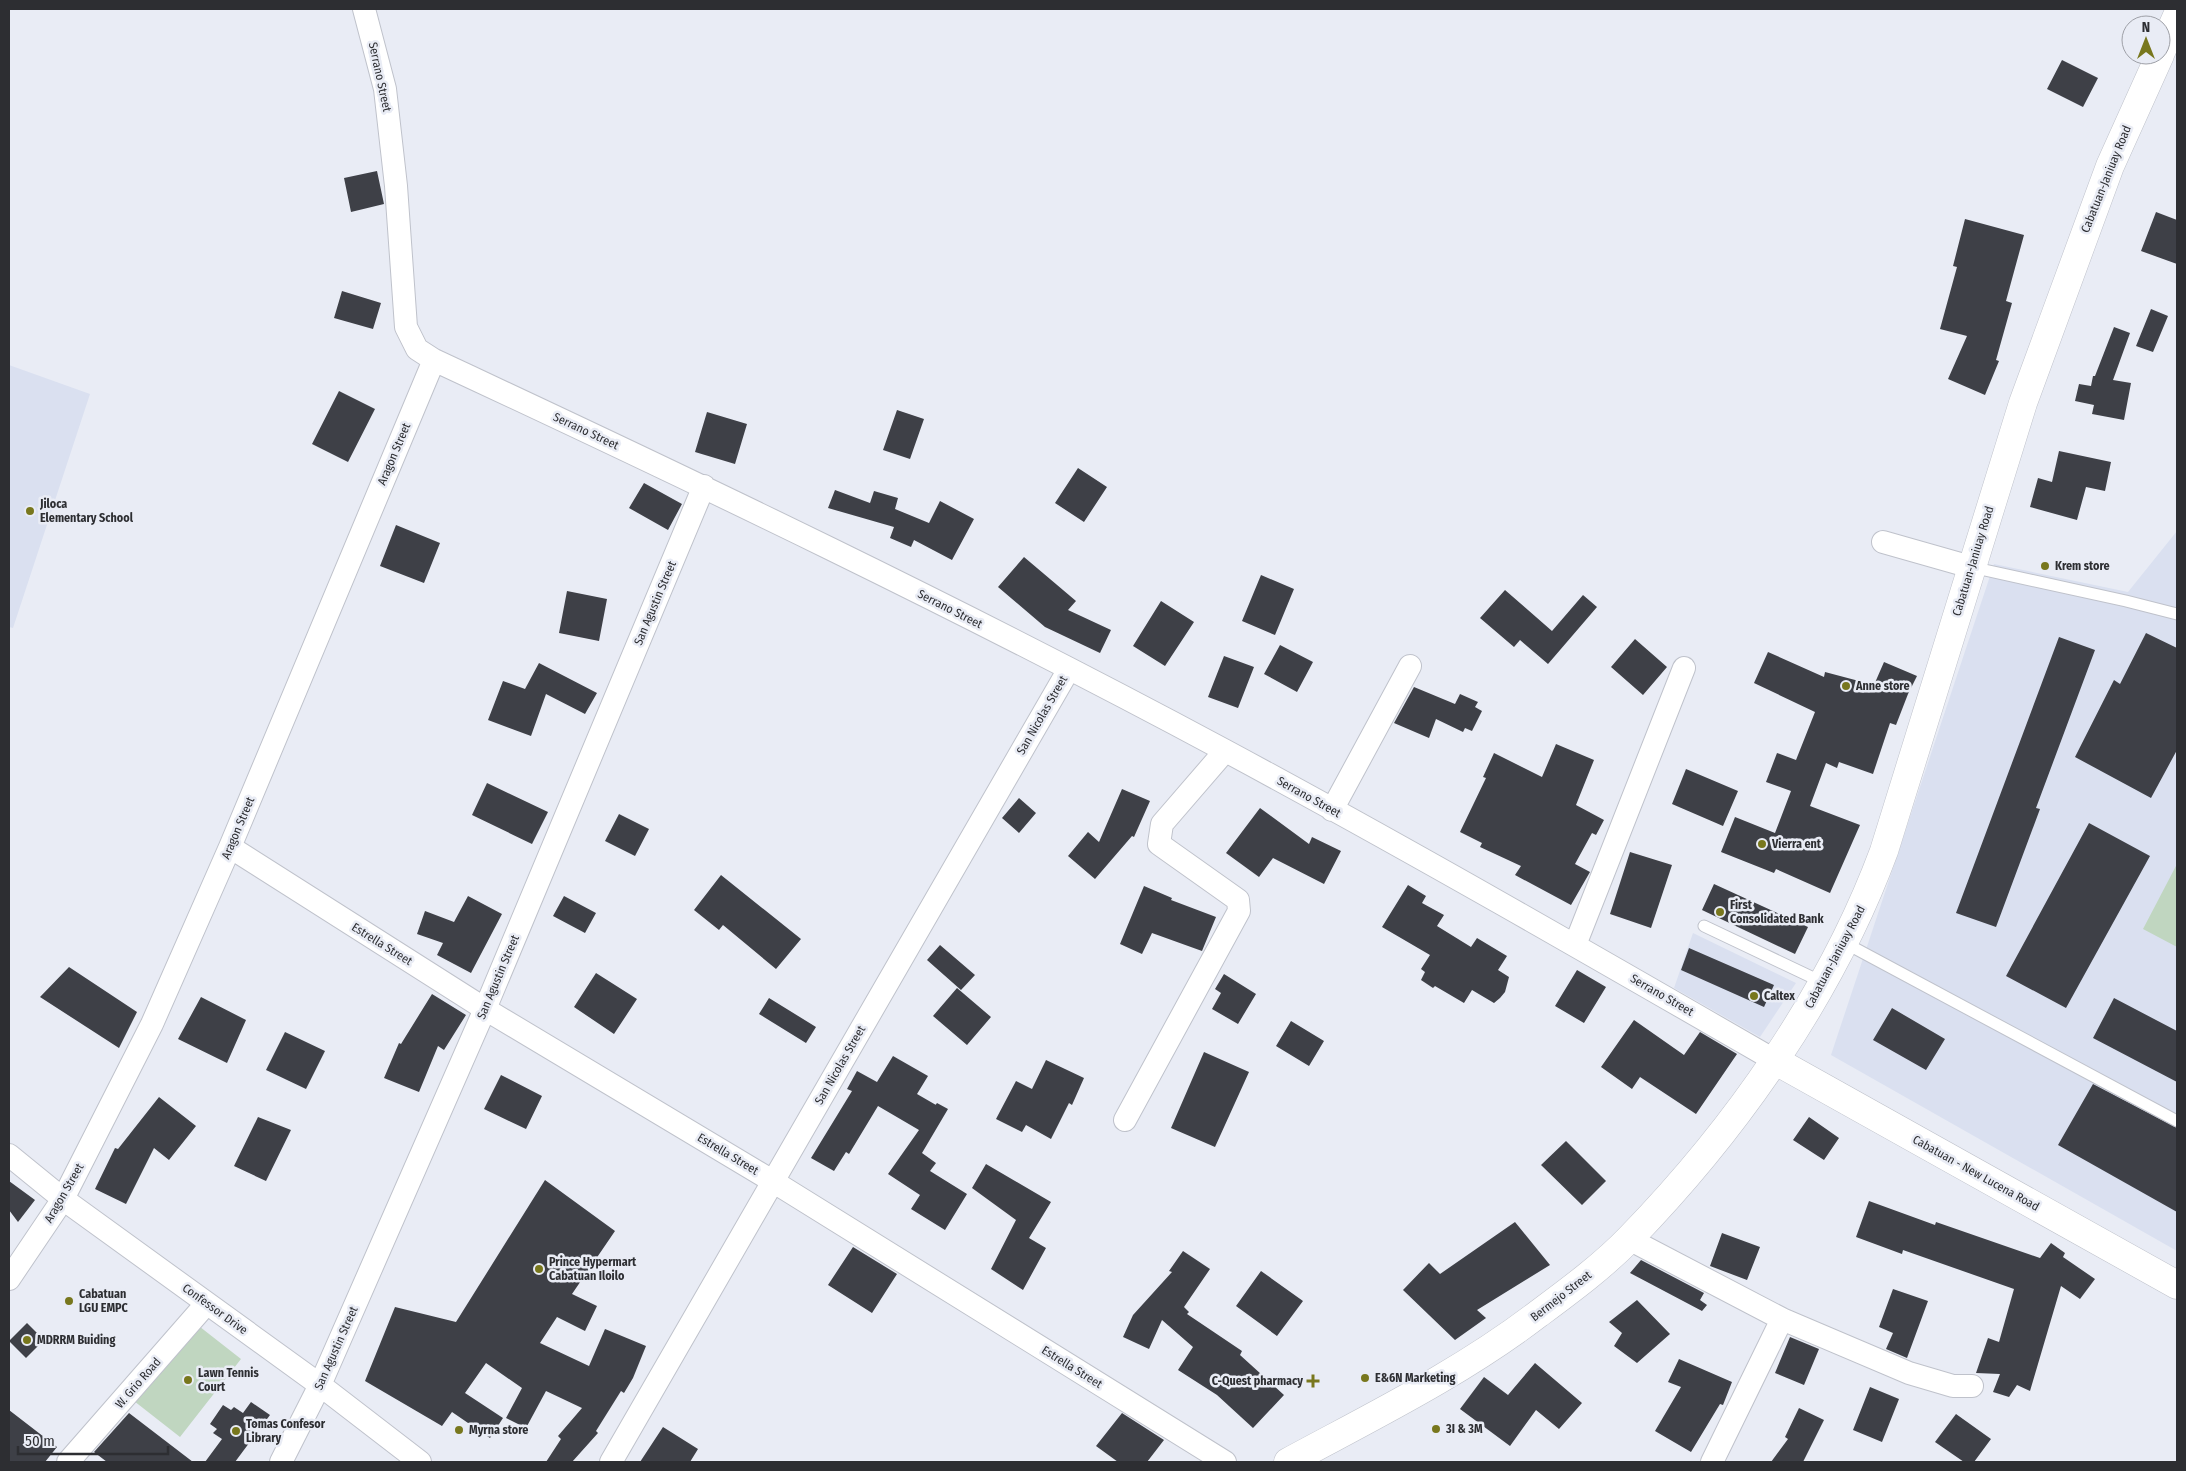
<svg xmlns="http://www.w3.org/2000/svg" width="2186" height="1471" font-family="'Fira Sans Condensed',sans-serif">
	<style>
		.built { fill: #dae0f0 }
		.green { fill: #c0d6c0 }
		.building { fill: #3e4047 }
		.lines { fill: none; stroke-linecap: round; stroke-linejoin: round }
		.service-casing { stroke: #bfc2cb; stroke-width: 13 }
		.minor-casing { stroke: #bfc2cb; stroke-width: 24 }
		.secondary-casing { stroke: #bfc2cb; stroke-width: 29 }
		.primary-casing { stroke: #bfc2cb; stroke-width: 29 }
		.service { stroke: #fff; stroke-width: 11 }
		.minor { stroke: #fff; stroke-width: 22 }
		.secondary { stroke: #fff; stroke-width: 28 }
		.primary { stroke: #fff; stroke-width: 28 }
		.poi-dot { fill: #78771d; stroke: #e9ecf5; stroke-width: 2 }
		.labels { text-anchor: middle; stroke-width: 5; stroke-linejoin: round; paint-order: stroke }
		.street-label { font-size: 12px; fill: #2d2e32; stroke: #e9ecf5 }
		.poi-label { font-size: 12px; font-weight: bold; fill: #2d2e32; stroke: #e9ecf5; text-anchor: start }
	</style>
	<rect width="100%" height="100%" fill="#e9ecf5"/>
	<path class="built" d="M 9,365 L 90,394 L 13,628 L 9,627 Z
		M 2177,531 L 2177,1251 L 1831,1055 L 1994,564 L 2128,592 Z
		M 1693,933 L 1796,983 L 1760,1037 L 1674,988 Z"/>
	<path class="green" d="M 2177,864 L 2177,947 L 2143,929 Z
		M 195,1323 L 241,1359 L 180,1437 L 134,1401 Z"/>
	<path class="building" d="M 2062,60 L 2098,78 L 2083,107 L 2047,89 Z
		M 377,171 L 384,204 L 351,212 L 344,178 Z
		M 2156,212 L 2177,220 L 2177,264 L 2141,251 Z
		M 1965,219 L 2024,235 L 2006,301 L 2012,303 L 1996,360 L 1999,361 L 1985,395 L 1948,379 L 1967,336 L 1940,329 L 1957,267 L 1953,266 Z
		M 342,291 L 381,303 L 373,329 L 334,318 Z
		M 2151,309 L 2168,316 L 2153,352 L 2136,346 Z
		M 2114,327 L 2130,333 L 2113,380 L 2131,383 L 2124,420 L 2092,414 L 2094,405 L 2075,401 L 2079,384 L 2091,386 L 2093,376 L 2095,376 Z
		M 339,391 L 375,409 L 348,462 L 312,444 Z
		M 897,410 L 924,419 L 910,459 L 883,450 Z
		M 707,412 L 747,424 L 735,464 L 695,452 Z
		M 2059,451 L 2111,462 L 2105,491 L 2086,487 L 2077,520 L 2030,507 L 2038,478 L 2052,482 Z
		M 1078,468 L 1107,487 L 1084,522 L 1055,503 Z
		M 644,483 L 682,504 L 668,530 L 629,508 Z
		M 835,490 L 870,503 L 874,491 L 898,498 L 895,509 L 929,523 L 940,501 L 974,519 L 952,560 L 914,540 L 911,547 L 890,538 L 894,527 L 828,508 Z
		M 396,525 L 440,543 L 424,583 L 380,566 Z
		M 1024,557 L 1076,601 L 1068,610 L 1111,630 L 1100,653 L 1045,627 L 998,587 Z
		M 1261,575 L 1294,589 L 1275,635 L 1242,621 Z
		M 1505,590 L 1552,631 L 1583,595 L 1597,607 L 1548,664 L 1520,640 L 1514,647 L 1480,618 Z
		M 567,591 L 607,599 L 599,641 L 559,633 Z
		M 1161,601 L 1194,622 L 1165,666 L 1133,646 Z
		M 2146,633 L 2177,648 L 2177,750 L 2151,798 L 2075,757 L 2114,680 L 2120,684 Z
		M 2059,637 L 2095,650 L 2036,808 L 2040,809 L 1996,927 L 1956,913 Z
		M 1635,639 L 1667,667 L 1643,695 L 1611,667 Z
		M 1280,645 L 1313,662 L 1297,692 L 1264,674 Z
		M 1768,652 L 1824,677 L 1825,672 L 1874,685 L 1884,662 L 1917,676 L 1908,694 L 1896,725 L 1890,723 L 1873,774 L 1839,762 L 1837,768 L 1826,763 L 1810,806 L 1860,825 L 1830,893 L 1776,869 L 1774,873 L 1721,852 L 1735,817 L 1775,833 L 1791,791 L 1766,782 L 1777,753 L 1796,760 L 1815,712 L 1754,683 Z
		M 1224,656 L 1254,667 L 1238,708 L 1208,697 Z
		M 539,663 L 597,693 L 585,714 L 546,694 L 531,736 L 488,720 L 503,681 L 525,689 Z
		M 1414,687 L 1455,704 L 1460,694 L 1478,702 L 1475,707 L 1482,711 L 1472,731 L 1465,728 L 1463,732 L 1436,719 L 1429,738 L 1394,723 Z
		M 1556,744 L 1594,760 L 1576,805 L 1604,820 L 1596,835 L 1592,833 L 1575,864 L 1590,872 L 1571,905 L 1515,875 L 1521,866 L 1480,847 L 1482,843 L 1460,832 L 1486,778 L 1483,777 L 1494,753 L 1542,777 Z
		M 1686,769 L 1738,791 L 1723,826 L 1672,804 Z
		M 487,783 L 548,812 L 532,844 L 472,815 Z
		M 1122,789 L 1150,801 L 1134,837 L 1132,836 L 1095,879 L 1068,856 L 1088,832 L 1099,842 Z
		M 1019,798 L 1036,813 L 1019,833 L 1002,818 Z
		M 1260,808 L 1309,844 L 1312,837 L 1341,851 L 1324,884 L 1273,858 L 1259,877 L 1226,853 Z
		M 619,814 L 649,829 L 635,856 L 605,841 Z
		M 2089,823 L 2150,856 L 2066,1008 L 2006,976 Z
		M 1630,852 L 1672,865 L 1651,928 L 1610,914 Z
		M 721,875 L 801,939 L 776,969 L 723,925 L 719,930 L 694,910 Z
		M 1714,884 L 1808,927 L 1795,954 L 1702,910 Z
		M 1408,885 L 1426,896 L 1422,903 L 1444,915 L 1437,926 L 1471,947 L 1477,938 L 1507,956 L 1498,970 L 1509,977 L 1505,992 L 1500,998 L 1494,1003 L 1472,990 L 1464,1003 L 1435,986 L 1433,988 L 1421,980 L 1425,972 L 1421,969 L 1430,955 L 1382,927 Z
		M 1144,886 L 1172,898 L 1171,900 L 1216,917 L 1202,951 L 1152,933 L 1142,954 L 1120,944 Z
		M 468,896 L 502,914 L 471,973 L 437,955 L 443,943 L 417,934 L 425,911 L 454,922 Z
		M 564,896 L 596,913 L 585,933 L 553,916 Z
		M 940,945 L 975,975 L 961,990 L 927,960 Z
		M 1689,948 L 1774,985 L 1764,1007 L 1681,970 Z
		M 69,967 L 137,1012 L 119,1048 L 40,997 Z
		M 1577,970 L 1606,987 L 1584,1023 L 1555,1006 Z
		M 596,973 L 637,999 L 614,1034 L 574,1007 Z
		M 1224,974 L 1256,994 L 1238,1024 L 1212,1009 L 1221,993 L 1215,989 Z
		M 957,988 L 991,1017 L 967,1045 L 933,1016 Z
		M 432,994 L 466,1015 L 444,1050 L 438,1046 L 419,1092 L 384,1078 L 399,1043 L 401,1044 Z
		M 201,997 L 246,1020 L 227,1063 L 178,1039 Z
		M 769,998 L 816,1027 L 806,1043 L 759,1014 Z
		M 2114,998 L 2177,1031 L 2177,1082 L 2093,1038 Z
		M 1892,1008 L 1945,1039 L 1926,1070 L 1873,1040 Z
		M 1634,1020 L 1684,1055 L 1700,1032 L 1737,1054 L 1696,1114 L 1640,1077 L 1632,1089 L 1601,1067 Z
		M 1291,1021 L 1324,1041 L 1309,1066 L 1276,1046 Z
		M 285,1032 L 325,1051 L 306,1089 L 266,1070 Z
		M 1204,1052 L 1249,1072 L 1215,1147 L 1171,1128 Z
		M 893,1056 L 928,1076 L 917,1094 L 936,1105 L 934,1107 L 937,1103 L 948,1109 L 922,1153 L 936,1163 L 930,1171 L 967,1194 L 945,1230 L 911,1209 L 920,1195 L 888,1174 L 919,1130 L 878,1106 L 849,1154 L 846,1152 L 834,1171 L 811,1158 L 852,1091 L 847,1089 L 857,1071 L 877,1082 Z
		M 1046,1060 L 1084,1078 L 1072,1105 L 1069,1103 L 1051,1139 L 1026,1125 L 1022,1132 L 996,1119 L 1016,1081 L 1032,1089 Z
		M 501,1075 L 542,1096 L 526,1129 L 484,1109 Z
		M 2093,1084 L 2177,1128 L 2177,1212 L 2058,1145 Z
		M 159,1097 L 196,1126 L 169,1160 L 154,1148 L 126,1204 L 95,1189 L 115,1148 L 118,1149 Z
		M 258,1117 L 291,1130 L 266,1181 L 234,1166 Z
		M 1809,1117 L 1839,1138 L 1824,1160 L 1793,1140 Z
		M 1566,1141 L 1606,1181 L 1582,1205 L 1541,1165 Z
		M 986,1164 L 1051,1202 L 1029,1238 L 1046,1248 L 1023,1290 L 991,1269 L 1016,1220 L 972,1188 Z
		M 545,1180 L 615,1231 L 572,1294 L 597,1306 L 585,1331 L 557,1317 L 540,1343 L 589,1366 L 605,1329 L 646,1346 L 633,1378 L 624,1393 L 621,1391 L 596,1431 L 598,1433 L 572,1462 L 546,1462 L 561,1439 L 558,1436 L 582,1408 L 546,1391 L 526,1428 L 506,1418 L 522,1388 L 486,1363 L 465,1393 L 503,1418 L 490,1438 L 452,1412 L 442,1426 L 365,1381 L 395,1307 L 456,1322 Z
		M 9,1181 L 35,1200 L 18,1222 L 9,1210 Z
		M 1869,1201 L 1935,1225 L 1936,1222 L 2040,1258 L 2051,1243 L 2065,1253 L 2063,1257 L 2095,1279 L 2080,1299 L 2061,1286 L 2030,1391 L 2017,1385 L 2009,1397 L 1993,1392 L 2000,1374 L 1976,1373 L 1988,1338 L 1999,1342 L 2014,1289 L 1903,1250 L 1902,1254 L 1856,1237 Z
		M 1515,1222 L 1550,1265 L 1477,1310 L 1486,1318 L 1455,1340 L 1403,1290 L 1429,1263 L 1440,1274 Z
		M 1722,1233 L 1760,1247 L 1747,1280 L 1710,1266 Z
		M 853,1247 L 897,1274 L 872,1313 L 828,1285 Z
		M 1183,1251 L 1210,1269 L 1184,1307 L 1189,1312 L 1187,1314 L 1242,1351 L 1240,1355 L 1284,1395 L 1253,1428 L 1217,1395 L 1178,1370 L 1193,1347 L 1162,1320 L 1149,1349 L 1123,1337 L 1133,1315 L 1172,1272 L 1169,1271 Z
		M 1641,1260 L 1704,1293 L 1700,1300 L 1707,1305 L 1702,1311 L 1630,1273 Z
		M 1261,1271 L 1303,1301 L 1277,1336 L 1236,1306 Z
		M 1893,1289 L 1928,1301 L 1907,1358 L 1886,1349 L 1893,1333 L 1879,1327 Z
		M 1637,1300 L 1670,1334 L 1637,1363 L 1614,1346 L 1622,1333 L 1609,1322 Z
		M 27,1323 L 44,1340 L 26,1358 L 9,1341 Z
		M 1790,1337 L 1819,1349 L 1804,1385 L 1775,1373 Z
		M 1679,1359 L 1732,1382 L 1723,1405 L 1720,1404 L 1691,1452 L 1655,1431 L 1681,1387 L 1668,1382 Z
		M 1535,1363 L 1582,1403 L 1559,1429 L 1536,1410 L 1510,1446 L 1460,1409 L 1484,1377 L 1508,1395 Z
		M 1870,1387 L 1899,1399 L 1882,1442 L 1853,1430 Z
		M 251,1402 L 270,1415 L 235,1462 L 205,1462 L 222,1439 L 213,1433 L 217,1429 L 210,1424 L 223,1405 L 231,1410 L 234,1407 L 243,1413 Z
		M 1799,1408 L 1824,1420 L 1803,1462 L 1771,1462 L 1788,1439 L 1785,1437 Z
		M 9,1410 L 57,1447 L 45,1462 L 9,1462 Z
		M 129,1413 L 193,1462 L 107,1462 L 94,1452 Z
		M 1122,1413 L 1164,1440 L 1147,1462 L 1118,1462 L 1096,1446 Z
		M 1956,1414 L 1991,1439 L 1974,1462 L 1964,1462 L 1935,1442 Z
		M 663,1427 L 698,1449 L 690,1462 L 640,1462 Z"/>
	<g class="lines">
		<g class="service-casing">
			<path id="service" d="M 1971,567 L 2126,601 L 2177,614
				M 1704,926 L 1822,982
				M 1845,943 L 2177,1121"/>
		</g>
		<g class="minor-casing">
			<path id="minor" d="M 364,9 L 385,89 L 396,186 L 406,327 L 417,349 L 434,360 C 700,484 965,611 1224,750 C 1410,850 1592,955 1774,1060
				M 1883,542 L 1971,567
				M 1332,810 L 1410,666
				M 230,847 L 485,1009 L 774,1182 L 1225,1462
				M 1575,945 L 1684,668
				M 1125,1120 L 1239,911 L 1238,900 L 1159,844 L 1162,824 L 1225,751
				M 9,1155 L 63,1199 L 320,1385 L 420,1462
				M 1629,1239 L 1782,1319 L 1909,1373 L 1953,1386 L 1972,1386
				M 9,1279 L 63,1199 L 152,1024 L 230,847 L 434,360
				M 68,1462 L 207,1303
				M 281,1462 L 320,1385 L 485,1009 L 704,486
				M 611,1462 L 1069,669
				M 1712,1462 L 1782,1319"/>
		</g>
		<g class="secondary-casing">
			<path id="secondary" d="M 1774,1060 L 2177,1285"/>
		</g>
		<g class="primary-casing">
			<path id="primary" d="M 2161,52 L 2177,16
				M 1288,1462 C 1373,1416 1461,1373 1538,1314 C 1569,1291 1603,1266 1630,1238 C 1736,1129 1831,994 1884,851 L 2023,403 L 2110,166 L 2160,55"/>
		</g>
		<use href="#service" class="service"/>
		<use href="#minor" class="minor"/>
		<use href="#secondary" class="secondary"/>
		<use href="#primary" class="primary"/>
	</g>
	<g class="poi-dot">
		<circle cx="30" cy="511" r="5"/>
		<circle cx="2045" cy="566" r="5"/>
		<circle cx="1846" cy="686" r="5"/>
		<circle cx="1762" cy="844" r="5"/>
		<circle cx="1720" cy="912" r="5"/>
		<circle cx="1754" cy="996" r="5"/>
		<circle cx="539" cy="1269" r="5"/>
		<circle cx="69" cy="1301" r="5"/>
		<circle cx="27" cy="1340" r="5"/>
		<circle cx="1365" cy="1378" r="5"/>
		<circle cx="188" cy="1380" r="5"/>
		<path d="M1310.5 1373.5h5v5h5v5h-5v5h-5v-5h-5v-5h5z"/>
		<circle cx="1436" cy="1429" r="5"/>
		<circle cx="459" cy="1430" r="5"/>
		<circle cx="236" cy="1431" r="5"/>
	</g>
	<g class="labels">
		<g class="street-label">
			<text transform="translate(380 77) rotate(78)" y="4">Serrano Street</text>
			<text transform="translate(2106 179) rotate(-68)" y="4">Cabatuan-Janiuay Road</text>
			<text transform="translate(586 431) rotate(25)" y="4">Serrano Street</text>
			<text transform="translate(394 454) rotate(-67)" y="4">Aragon Street</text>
			<text transform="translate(1973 561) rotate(-73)" y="4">Cabatuan-Janiuay Road</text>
			<text transform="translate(655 603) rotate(-67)" y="4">San Agustin Street</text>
			<text transform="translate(950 609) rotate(27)" y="4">Serrano Street</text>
			<text transform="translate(1042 715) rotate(-60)" y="4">San Nicolas Street</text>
			<text transform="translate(1309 797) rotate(29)" y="4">Serrano Street</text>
			<text transform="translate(238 828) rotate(-67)" y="4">Aragon Street</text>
			<text transform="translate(382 944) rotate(32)" y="4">Estrella Street</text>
			<text transform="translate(1835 957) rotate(-62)" y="4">Cabatuan-Janiuay Road</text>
			<text transform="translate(498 977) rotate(-67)" y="4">San Agustin Street</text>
			<text transform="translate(1662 995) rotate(30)" y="4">Serrano Street</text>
			<text transform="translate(840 1065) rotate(-60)" y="4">San Nicolas Street</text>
			<text transform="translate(728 1154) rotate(31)" y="4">Estrella Street</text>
			<text transform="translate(1976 1173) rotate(29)" y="4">Cabatuan - New Lucena Road</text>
			<text transform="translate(64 1193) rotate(-60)" y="4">Aragon Street</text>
			<text transform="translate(1561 1296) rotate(-38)" y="4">Bermejo Street</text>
			<text transform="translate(215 1309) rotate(36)" y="4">Confessor Drive</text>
			<text transform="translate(336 1348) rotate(-66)" y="4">San Agustin Street</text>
			<text transform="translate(1072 1367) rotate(32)" y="4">Estrella Street</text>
			<text transform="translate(138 1383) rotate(-49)" y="4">W. Grio Road</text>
		</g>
		<g class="poi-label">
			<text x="40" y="508">Jiloca<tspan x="40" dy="14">Elementary School</tspan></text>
			<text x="2055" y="570">Krem store</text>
			<text x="1856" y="690">Anne store</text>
			<text x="1772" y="848">Vierra ent</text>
			<text x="1730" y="909">First<tspan x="1730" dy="14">Consolidated Bank</tspan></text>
			<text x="1764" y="1000">Caltex</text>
			<text x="549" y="1266">Prince Hypermart<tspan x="549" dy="14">Cabatuan Iloilo</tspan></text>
			<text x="79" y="1298">Cabatuan<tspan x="79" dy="14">LGU EMPC</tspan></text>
			<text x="37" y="1344">MDRRM Buiding</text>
			<text x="198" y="1377">Lawn Tennis<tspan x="198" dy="14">Court</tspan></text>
			<text x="1375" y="1382">E&amp;6N Marketing</text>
			<text x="1303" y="1385" text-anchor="end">C-Quest pharmacy</text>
			<text x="246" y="1428">Tomas Confesor<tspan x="246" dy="14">Library</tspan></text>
			<text x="1446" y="1433">3I &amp; 3M</text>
			<text x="469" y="1434">Myrna store</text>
		</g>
	</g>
	<rect width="2186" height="1471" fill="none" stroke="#2d2e32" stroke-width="20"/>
	<g transform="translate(2146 40)"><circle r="24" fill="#e9ecf5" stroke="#9ea0a7"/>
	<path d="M0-4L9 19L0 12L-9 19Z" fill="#78771d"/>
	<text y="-8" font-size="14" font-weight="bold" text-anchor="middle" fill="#2d2e32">N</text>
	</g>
	<path d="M18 1446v8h150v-8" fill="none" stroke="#2d2e32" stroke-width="2.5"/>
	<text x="25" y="1446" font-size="15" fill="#2d2e32" stroke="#e9ecf5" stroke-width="4" paint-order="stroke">50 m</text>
</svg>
